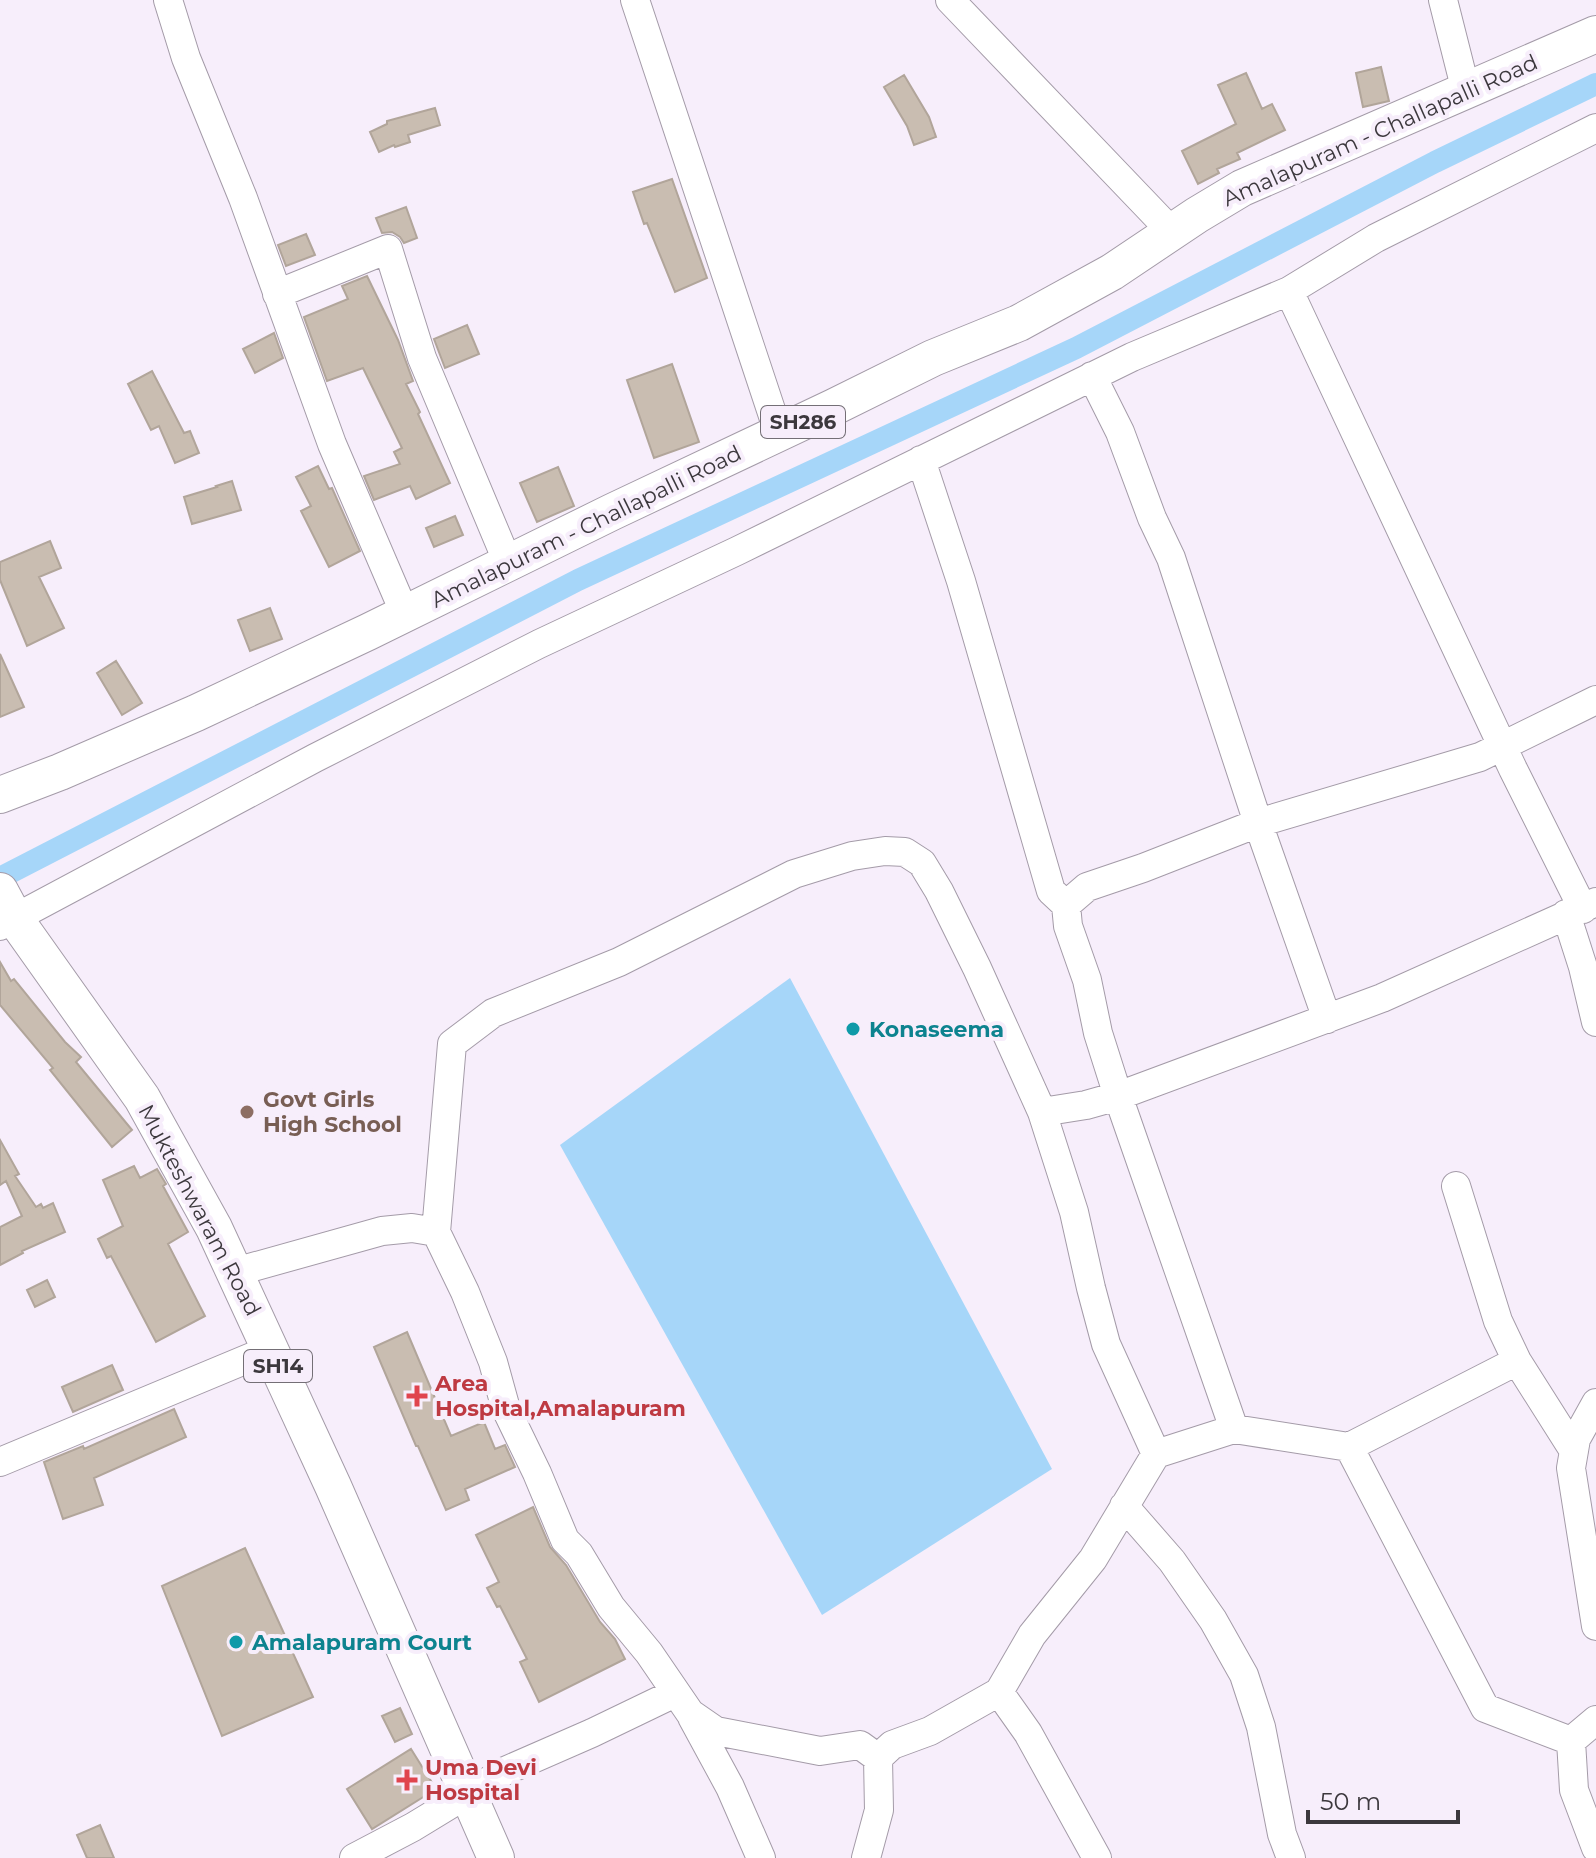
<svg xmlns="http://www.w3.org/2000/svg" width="1596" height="1858" font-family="Montserrat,sans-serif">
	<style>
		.water { fill: #a6d6f9 }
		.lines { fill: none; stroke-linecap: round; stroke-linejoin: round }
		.canal { stroke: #a6d6f9; stroke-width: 22 }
		.building { fill: #c9bdb1; stroke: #b1a59a; stroke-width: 2 }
		.minor-casing { stroke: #a49ba8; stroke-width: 30 }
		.major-casing { stroke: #a49ba8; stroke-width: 38 }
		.minor { stroke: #fff; stroke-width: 28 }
		.major { stroke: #fff; stroke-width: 36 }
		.culture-dot { fill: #0f9aa8; stroke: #f7eefb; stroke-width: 3 }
		.education-dot { fill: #8d6e63; stroke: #f7eefb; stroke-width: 3 }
		.health-dot { fill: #e0444e; stroke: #f7eefb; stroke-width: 3 }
		.labels { text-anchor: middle; stroke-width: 8; stroke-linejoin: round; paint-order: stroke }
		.shield { fill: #f7eefb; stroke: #746f76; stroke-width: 2 }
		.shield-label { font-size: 20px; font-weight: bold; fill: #3c383d }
		.street-label { font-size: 22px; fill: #3c383d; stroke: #f7eefb }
		.culture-label { font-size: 22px; font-weight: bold; fill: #0d838f; stroke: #f7eefb; text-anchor: start }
		.education-label { font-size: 22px; font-weight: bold; fill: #785e54; stroke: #f7eefb; text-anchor: start }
		.health-label { font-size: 22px; font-weight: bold; fill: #be3a42; stroke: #f7eefb; text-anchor: start }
	</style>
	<rect width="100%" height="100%" fill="#f7eefb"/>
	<path class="water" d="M 790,978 L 1052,1469 L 822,1615 L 560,1145 Z"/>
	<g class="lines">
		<path class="canal" d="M 0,878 L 578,580 L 1076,348 L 1435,162 L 1596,84"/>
	</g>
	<path class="building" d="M 1381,67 L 1389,101 L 1363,107 L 1356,73 Z
		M 1246,73 L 1262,109 L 1272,104 L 1285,130 L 1237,153 L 1240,159 L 1217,169 L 1219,173 L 1198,184 L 1182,151 L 1236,124 L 1218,85 Z
		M 904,75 L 929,117 L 936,137 L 914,145 L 907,126 L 884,87 Z
		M 435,108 L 440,125 L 408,135 L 410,142 L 395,147 L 394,145 L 379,152 L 370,132 L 387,124 L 387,121 Z
		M 672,179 L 707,278 L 675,292 L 647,223 L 644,224 L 633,192 Z
		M 406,207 L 417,238 L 404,243 L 400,237 L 392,232 L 382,233 L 376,218 Z
		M 306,234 L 315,255 L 286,266 L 278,245 Z
		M 367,276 L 398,340 L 413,381 L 406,384 L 420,412 L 418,414 L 450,483 L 416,499 L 410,486 L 374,500 L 364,476 L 400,464 L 394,452 L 402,448 L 363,368 L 327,381 L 304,317 L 348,299 L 342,286 Z
		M 467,325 L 479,354 L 445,368 L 434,339 Z
		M 274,333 L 283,358 L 255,373 L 243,349 Z
		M 672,364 L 699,442 L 654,458 L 627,380 Z
		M 152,371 L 184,433 L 190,431 L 199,453 L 175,463 L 159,426 L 151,430 L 128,384 Z
		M 318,466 L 329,489 L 332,488 L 360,551 L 329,567 L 301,511 L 311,506 L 296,477 Z
		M 558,467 L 574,506 L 537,522 L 520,483 Z
		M 232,481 L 241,510 L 192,524 L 184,497 L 217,487 L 216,486 Z
		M 455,516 L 463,535 L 434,547 L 426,528 Z
		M 50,541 L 61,568 L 39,577 L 64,628 L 27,646 L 0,580 L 0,562 Z
		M 270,608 L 282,639 L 250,651 L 238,620 Z
		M 0,654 L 24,707 L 0,717 Z
		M 116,661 L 142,703 L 122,715 L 97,673 Z
		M 0,962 L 11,981 L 14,979 L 65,1042 L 81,1057 L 76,1062 L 132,1130 L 112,1147 L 50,1070 L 53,1068 L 0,1005 Z
		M 0,1140 L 19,1174 L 15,1176 L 36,1207 L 41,1204 L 43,1208 L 53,1203 L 65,1232 L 22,1251 L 23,1253 L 0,1265 L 0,1227 L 22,1216 L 6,1181 L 0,1185 Z
		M 134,1166 L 140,1178 L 157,1169 L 166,1184 L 163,1186 L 188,1232 L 168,1244 L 205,1316 L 156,1342 L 111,1256 L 107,1258 L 98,1239 L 123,1226 L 103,1180 Z
		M 47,1280 L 55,1297 L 35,1307 L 27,1290 Z
		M 407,1332 L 451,1436 L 484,1422 L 495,1449 L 505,1445 L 515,1467 L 465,1489 L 469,1500 L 446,1510 L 418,1446 L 416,1446 L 374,1347 Z
		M 112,1365 L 123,1390 L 73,1412 L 62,1387 Z
		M 174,1409 L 186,1437 L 94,1478 L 103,1505 L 63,1519 L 44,1462 L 83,1446 L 84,1449 Z
		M 533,1507 L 550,1547 L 566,1565 L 600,1622 L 615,1639 L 625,1659 L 539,1702 L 520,1662 L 527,1659 L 500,1606 L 497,1607 L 487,1588 L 499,1582 L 476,1535 Z
		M 245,1548 L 313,1697 L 222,1736 L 162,1586 Z
		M 400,1708 L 412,1734 L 395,1742 L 382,1716 Z
		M 411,1749 L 436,1789 L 372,1829 L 347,1789 Z
		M 100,1825 L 114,1858 L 87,1858 L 77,1835 Z"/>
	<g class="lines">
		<g class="minor-casing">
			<path id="minor" d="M 168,0 L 186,58 L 243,198 L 332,444 L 405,614
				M 635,0 L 779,434
				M 950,0 L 1172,232
				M 1443,0 L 1466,91
				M 1289,291 L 1513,769 L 1583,909
				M 277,294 L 388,249 L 422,358 L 508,563
				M 1092,376 L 1120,432 L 1152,518 L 1171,558 L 1258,823 L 1327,1019
				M 921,460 L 961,581 L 1051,891 L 1066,905
				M 1566,914 L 1583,967 L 1596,1022
				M 0,926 L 315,758 L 539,644 L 737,551 L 1132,357 L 1289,291 L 1376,238 L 1596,128
				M 1042,1112 L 1086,1105 L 1118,1096 L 1098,1033 L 1087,980 L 1068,926 L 1066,905 L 1087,887 L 1143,868 L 1258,823 L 1480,757 L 1596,700
				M 1456,1186 L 1498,1321 L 1517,1361
				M 436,1232 L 452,1044 L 493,1013 L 619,962 L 794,874 L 852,856 L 885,851 L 905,852 L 922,863 L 939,891 L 977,968 L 1042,1112 L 1074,1212 L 1091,1288 L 1106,1344 L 1156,1454
				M 235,1272 L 382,1231 L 412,1228 L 436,1232 L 465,1292 L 493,1362 L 506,1409 L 537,1473 L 565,1540 L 579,1554 L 611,1607 L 649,1653 L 690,1713 L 716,1731 L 820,1751 L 860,1745 L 878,1758 L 892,1745 L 930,1731 L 999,1692 L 1032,1635 L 1093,1559 L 1156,1454 L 1234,1429 L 1349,1447 L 1517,1361 L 1574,1451
				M 1596,1403 L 1576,1439 L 1571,1468 L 1596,1626
				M 1234,1429 L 1118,1096 L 1382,998 L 1596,902
				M 1349,1447 L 1485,1708 L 1571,1741
				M 0,1462 L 271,1349
				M 1124,1506 L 1172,1561 L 1213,1620 L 1244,1675 L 1261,1727 L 1282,1834 L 1291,1858
				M 999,1692 L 1028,1733 L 1097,1858
				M 692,1717 L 730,1787 L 761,1858
				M 1596,1720 L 1571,1741 L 1574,1790 L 1596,1848
				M 354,1858 L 413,1827 L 505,1771 L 592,1733 L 675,1693
				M 866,1858 L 879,1810 L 878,1758"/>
		</g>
		<g class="major-casing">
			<path id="major" d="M 0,795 L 60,772 L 196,713 L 368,632 L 612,512 L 834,407 L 933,358 L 1019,323 L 1112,272 L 1197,215 L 1242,188 L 1596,34
				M 0,891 L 15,919 L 142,1098 L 214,1228 L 333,1486 L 496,1858"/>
		</g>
		<use href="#minor" class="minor"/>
		<use href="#major" class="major"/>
	</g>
	<g class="culture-dot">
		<circle cx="853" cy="1029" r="8"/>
		<circle cx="236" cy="1642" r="8"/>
	</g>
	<circle class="education-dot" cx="247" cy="1112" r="8"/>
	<g class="health-dot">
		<path d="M413 1384h8v8h8v8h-8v8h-8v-8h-8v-8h8z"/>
		<path d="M403 1768h8v8h8v8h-8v8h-8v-8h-8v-8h8z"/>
	</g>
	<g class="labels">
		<g class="shield">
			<rect x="761" y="406" width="84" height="32" rx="6"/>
			<rect x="244" y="1350" width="68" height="32" rx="6"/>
		</g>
		<g class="shield-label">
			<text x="803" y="429">SH286</text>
			<text x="278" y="1373">SH14</text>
		</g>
		<g class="street-label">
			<text transform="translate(1380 130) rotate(-24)" y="8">Amalapuram - Challapalli Road</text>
			<text transform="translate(586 526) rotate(-26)" y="8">Amalapuram - Challapalli Road</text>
			<text transform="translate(200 1210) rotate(62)" y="8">Mukteshwaram Road</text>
		</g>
		<g class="culture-label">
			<text x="869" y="1037">Konaseema</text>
			<text x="252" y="1650">Amalapuram Court</text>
		</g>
		<g class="education-label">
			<text x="263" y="1107">Govt Girls<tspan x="263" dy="25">High School</tspan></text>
		</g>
		<g class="health-label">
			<text x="435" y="1391">Area<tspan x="435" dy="25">Hospital,Amalapuram</tspan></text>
			<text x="425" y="1775">Uma Devi<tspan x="425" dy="25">Hospital</tspan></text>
		</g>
	</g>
	<path d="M1308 1810v12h150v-12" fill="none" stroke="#3c383d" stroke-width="4"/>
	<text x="1320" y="1810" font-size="24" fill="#3c383d" stroke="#f7eefb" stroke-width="6" paint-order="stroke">50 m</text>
</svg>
